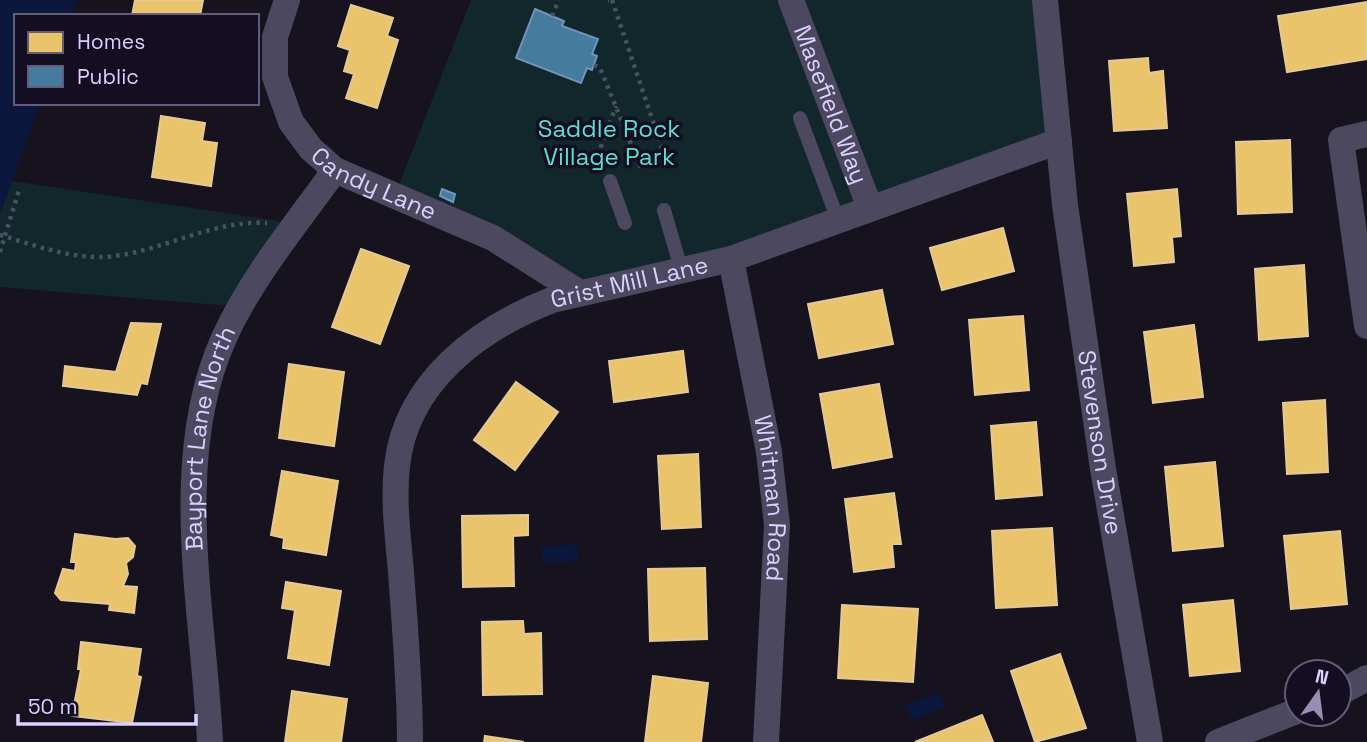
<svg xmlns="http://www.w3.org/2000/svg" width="1367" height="742" font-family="'Space Grotesk',sans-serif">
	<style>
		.green { fill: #12272b }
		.water { fill: #0b173d }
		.homes { fill: #e9c46a; stroke: #e5c897; stroke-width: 2 }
		.public { fill: #457b9d; stroke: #7294ba; stroke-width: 2 }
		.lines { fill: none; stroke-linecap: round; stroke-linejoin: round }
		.path { stroke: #47515f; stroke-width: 4.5; stroke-dasharray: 3.5 5; stroke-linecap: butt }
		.lane { stroke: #4c485f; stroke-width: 14 }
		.street { stroke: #4c485f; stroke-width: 26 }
		.labels { text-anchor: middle; stroke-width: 7; stroke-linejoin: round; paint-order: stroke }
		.street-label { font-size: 24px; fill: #dcd0ff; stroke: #140e23 }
		.park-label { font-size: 24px; fill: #5ddecf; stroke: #140e23 }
	</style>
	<rect width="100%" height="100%" fill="#16131e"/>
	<path class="green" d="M 471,0 L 1045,0 L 1059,141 L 870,208 L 580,293 L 395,195 Z
		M 12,181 L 299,224 L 243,307 L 0,287 L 0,214 Z"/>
	<path class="water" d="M 0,0 L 77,0 L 72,16 L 16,16 L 16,103 L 40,103 L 0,214 Z
		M 577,544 L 579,561 L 542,563 L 541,547 Z
		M 939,692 L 945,707 L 912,720 L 905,706 Z"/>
	<path class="homes" d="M 135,0 L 203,0 L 200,16 L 132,16 Z
		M 1367,2 L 1367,59 L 1287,72 L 1278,16 Z
		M 351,5 L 393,18 L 387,36 L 398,40 L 377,108 L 346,98 L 354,74 L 344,71 L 350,50 L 338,46 Z
		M 1148,58 L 1149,73 L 1163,71 L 1167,128 L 1114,131 L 1109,61 Z
		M 161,116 L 205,123 L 202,141 L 217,143 L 211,186 L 152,177 Z
		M 1290,140 L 1292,212 L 1238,214 L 1236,142 Z
		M 1177,189 L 1181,236 L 1172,237 L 1174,262 L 1134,266 L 1127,194 Z
		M 1003,228 L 1014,271 L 942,290 L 930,248 Z
		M 361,249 L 409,266 L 380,344 L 332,327 Z
		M 1304,265 L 1308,336 L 1259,340 L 1255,269 Z
		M 882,290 L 893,344 L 819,358 L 808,304 Z
		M 1023,316 L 1029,390 L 975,395 L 969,320 Z
		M 131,323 L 161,324 L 147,384 L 141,383 L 137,395 L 63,386 L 65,366 L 116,372 Z
		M 1194,325 L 1203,397 L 1153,403 L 1144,332 Z
		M 683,351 L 688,392 L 614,402 L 609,361 Z
		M 289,364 L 344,372 L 334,446 L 279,438 Z
		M 516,382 L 558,412 L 515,470 L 474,440 Z
		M 879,384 L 892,457 L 833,468 L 820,394 Z
		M 1325,400 L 1328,472 L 1287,474 L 1283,403 Z
		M 1036,422 L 1042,495 L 996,499 L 991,426 Z
		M 698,454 L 701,527 L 662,529 L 658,456 Z
		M 1215,462 L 1223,546 L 1173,551 L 1165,467 Z
		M 282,471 L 338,481 L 326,555 L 283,548 L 284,538 L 271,535 Z
		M 894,493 L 901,544 L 892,544 L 894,567 L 854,572 L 845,499 Z
		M 528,515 L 528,535 L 513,536 L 514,586 L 463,587 L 462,516 Z
		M 1052,528 L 1057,605 L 996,608 L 992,531 Z
		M 1340,531 L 1347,604 L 1291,609 L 1284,536 Z
		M 75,534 L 115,539 L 128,538 L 135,546 L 133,557 L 126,563 L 128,574 L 123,586 L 137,587 L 134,613 L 109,610 L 110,604 L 61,600 L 55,593 L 63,569 L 75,571 L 76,562 L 71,562 Z
		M 705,568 L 707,639 L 650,641 L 648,569 Z
		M 286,582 L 341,591 L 329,665 L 288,658 L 295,610 L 282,608 Z
		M 1233,600 L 1240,671 L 1190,676 L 1183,605 Z
		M 842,605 L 918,609 L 913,682 L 838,678 Z
		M 523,621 L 524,634 L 541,633 L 542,694 L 483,695 L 482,622 Z
		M 81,642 L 141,649 L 137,676 L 141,677 L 132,723 L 72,716 L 81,669 L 78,669 Z
		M 1060,654 L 1086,728 L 1035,742 L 1011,671 Z
		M 653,676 L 708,683 L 701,742 L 645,742 Z
		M 292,691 L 347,699 L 341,742 L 285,742 Z
		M 982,715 L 993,742 L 915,742 Z
		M 485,736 L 524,742 L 484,742 Z"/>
	<path class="public" d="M 535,9 L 564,21 L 562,26 L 598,39 L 592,54 L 597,56 L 592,70 L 587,68 L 581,83 L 516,58 Z
		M 442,189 L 455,194 L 453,202 L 440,196 Z"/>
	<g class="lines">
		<path class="path" d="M 608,0 L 609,0
			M 612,0 L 667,163
			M 552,16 L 559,0
			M 594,65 L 600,68 L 642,171
			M 604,164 L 600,149 L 616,106
			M 0,235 C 37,246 76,261 115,256 C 167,249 213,220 267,223
			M 0,252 L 19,190"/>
		<path class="lane" d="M 800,118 L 838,220
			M 610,181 L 625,223
			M 664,210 L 682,272"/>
		<g class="street">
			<path id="s1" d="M 287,0 L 275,37 L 275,77 L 291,122 L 311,149 L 335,170 L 493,238 L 580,293"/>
			<path id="s2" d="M 791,0 L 870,208"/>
			<path id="s3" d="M 1045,0 L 1065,205 L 1103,469 L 1150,742"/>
			<path d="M 1367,134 L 1341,140 L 1367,326"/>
			<path id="s4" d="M 731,259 L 769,452 L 777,525 L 766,742"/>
			<path d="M 1339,693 L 1367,678"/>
			<path id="s5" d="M 210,742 C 204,614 169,459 224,338 C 251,278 297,223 335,170"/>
			<path id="s6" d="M 410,742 C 410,685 405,629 401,572 C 398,537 393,501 397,466 C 406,382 479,328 552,300 L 731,259 L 1059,141"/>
			<path d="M 1218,742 L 1297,711"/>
		</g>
	</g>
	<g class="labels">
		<g class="street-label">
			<text dy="8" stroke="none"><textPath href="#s2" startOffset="112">Masefield Way</textPath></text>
			<text dy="8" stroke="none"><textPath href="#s1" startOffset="233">Candy Lane</textPath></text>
			<text dy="8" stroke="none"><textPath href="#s6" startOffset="595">Grist Mill Lane</textPath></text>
			<text dy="8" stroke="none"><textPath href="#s5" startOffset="306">Bayport Lane North</textPath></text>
			<text dy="8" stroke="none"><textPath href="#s3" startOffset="446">Stevenson Drive</textPath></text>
			<text dy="8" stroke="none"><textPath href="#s4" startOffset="243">Whitman Road</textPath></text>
		</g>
		<g class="park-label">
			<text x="609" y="137">Saddle Rock<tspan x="609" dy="28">Village Park</tspan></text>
		</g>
	</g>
	<rect x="14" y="14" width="245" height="91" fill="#140e23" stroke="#645c7b" stroke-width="2"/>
	<rect x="28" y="32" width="35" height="21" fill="#e9c46a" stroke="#645c7b" stroke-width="2"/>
	<text x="77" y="49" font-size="21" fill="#dcd0ff">Homes</text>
	<rect x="28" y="66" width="35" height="21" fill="#457b9d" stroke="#645c7b" stroke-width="2"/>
	<text x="77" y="84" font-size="21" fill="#dcd0ff">Public</text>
	<g transform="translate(1318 693) rotate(14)"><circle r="33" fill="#140e23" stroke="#645c7b" stroke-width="2"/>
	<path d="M0-5L12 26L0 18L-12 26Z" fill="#978eb0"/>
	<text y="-10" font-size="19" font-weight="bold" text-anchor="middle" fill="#dcd0ff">N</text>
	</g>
	<path d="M18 714v10h178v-10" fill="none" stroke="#dcd0ff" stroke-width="3.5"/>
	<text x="28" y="714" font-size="21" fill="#dcd0ff" stroke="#140e23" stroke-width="5" paint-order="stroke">50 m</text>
</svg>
